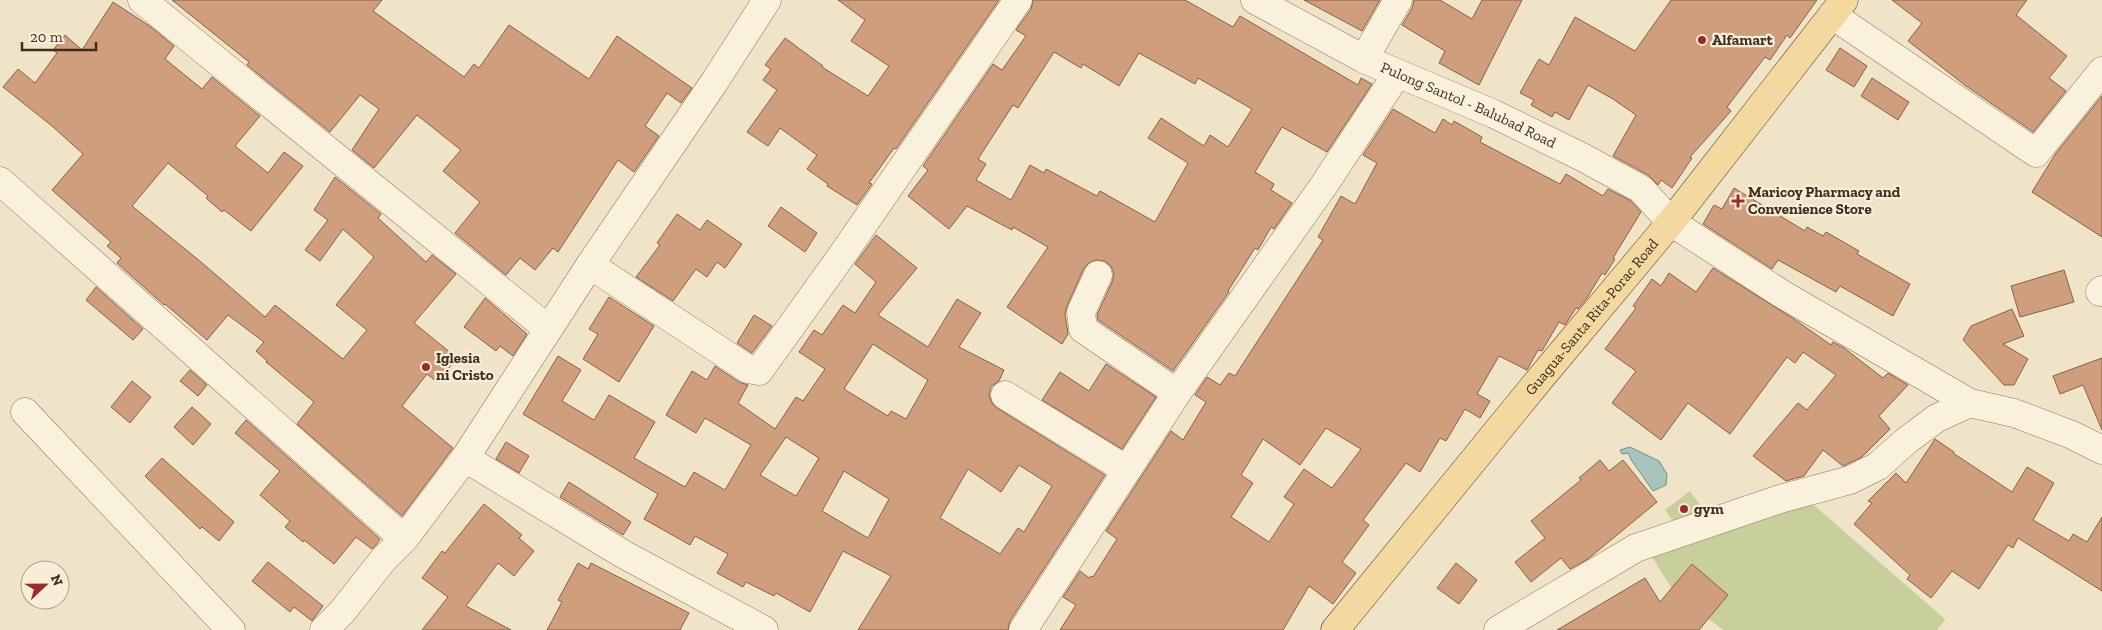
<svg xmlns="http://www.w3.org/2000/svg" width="2102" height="630" font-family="'Zilla Slab',serif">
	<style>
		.green { fill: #c9cf9b }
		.water { fill: #a9c4bc; stroke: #6f938a }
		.building { fill: #cf9f7d; stroke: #8d5f41; fill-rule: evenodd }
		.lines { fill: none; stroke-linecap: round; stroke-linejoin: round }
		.minor-casing { stroke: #8d765c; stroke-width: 29 }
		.major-casing { stroke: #5b4430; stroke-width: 29 }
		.minor { stroke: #faf1dc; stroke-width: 28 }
		.major { stroke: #f3d9a0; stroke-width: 28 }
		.poi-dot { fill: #9e2a2b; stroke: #f7eed8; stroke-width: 2 }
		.labels { text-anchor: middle; stroke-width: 4.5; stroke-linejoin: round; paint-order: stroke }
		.poi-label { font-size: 15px; font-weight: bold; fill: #3d2e20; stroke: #f7eed8; text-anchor: start }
		.street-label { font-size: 15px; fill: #3d2e20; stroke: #f7eed8 }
	</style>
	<rect width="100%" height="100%" fill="#f0e4c8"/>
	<path class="green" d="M 1690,491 L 1703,509 L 1678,528 L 1665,510 Z
		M 1808,500 L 1945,619 L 1951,612 L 1937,630 L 1723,630 L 1674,592 L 1647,549 Z"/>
	<path class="water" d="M 1630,447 L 1659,461 L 1667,474 L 1666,485 L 1653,491 L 1632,461 L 1628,453 L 1622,454 L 1620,450 Z"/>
	<path class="building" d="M 172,0 L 382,0 L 373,11 L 464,77 L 474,64 L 479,68 L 509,25 L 589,79 L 617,36 L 692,88 L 681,103 L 667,93 L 645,126 L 659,136 L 634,172 L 618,160 L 558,252 L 553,248 L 535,270 L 520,258 L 506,275 L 455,233 L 480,202 L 443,171 L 461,150 L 417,115 L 374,168 L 352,150 L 379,109 L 360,95 L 330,132 L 247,65 L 249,62 Z
		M 838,0 L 999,0 L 896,149 L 894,148 L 869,183 L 872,184 L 857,205 L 827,186 L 828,184 L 807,169 L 817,155 L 780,128 L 768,146 L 747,132 L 777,90 L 763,80 L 771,69 L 765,65 L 785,38 L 823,66 L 822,67 L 868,96 L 889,66 L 851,41 L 865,20 Z
		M 1033,0 L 1185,0 L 1233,27 L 1240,16 L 1358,85 L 1361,78 L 1372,84 L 1327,152 L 1282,127 L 1255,172 L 1274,184 L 1271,190 L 1292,203 L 1274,229 L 1271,227 L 1258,250 L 1255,248 L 1228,291 L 1229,292 L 1173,371 L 1098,320 L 1097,315 L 1112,282 L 1114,274 L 1111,266 L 1105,261 L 1096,260 L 1089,263 L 1084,268 L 1067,306 L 1065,314 L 1068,334 L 1062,344 L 1007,307 L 1048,247 L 1013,227 L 1012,230 L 967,206 L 949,229 L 908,196 L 928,170 L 923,166 L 993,64 L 1002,70 L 1026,36 L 1016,30 L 1031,9 ZM 1054,52 L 1081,68 L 1083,64 L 1119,86 L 1139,53 L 1195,84 L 1198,78 L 1252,109 L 1228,147 L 1210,135 L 1204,146 L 1161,118 L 1148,138 L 1188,163 L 1155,222 L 1100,191 L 1097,196 L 1046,169 L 1044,173 L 1030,165 L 1011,200 L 976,180 L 986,164 L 978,159 L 1013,105 L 1018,108 Z
		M 1304,0 L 1380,0 L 1362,31 Z
		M 1414,0 L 1440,0 L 1472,19 L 1482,0 L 1522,0 L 1479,85 L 1439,63 L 1445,51 L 1402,25 L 1412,8 Z
		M 1671,0 L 1817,0 L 1790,38 L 1787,35 L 1770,60 L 1765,57 L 1727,107 L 1731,111 L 1690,157 L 1692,158 L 1672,188 L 1661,180 L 1658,185 L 1648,175 L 1613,156 L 1636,115 L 1613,99 L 1588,85 L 1569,120 L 1555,112 L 1552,117 L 1531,105 L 1534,100 L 1520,93 L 1539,59 L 1549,65 L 1575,17 L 1635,51 Z
		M 1892,0 L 2027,0 L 2016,15 L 2067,56 L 2049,78 L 2066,91 L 2033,132 L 1966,86 L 1908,41 L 1922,23 Z
		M 113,2 L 151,27 L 174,46 L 165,59 L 202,89 L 212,77 L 260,116 L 235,146 L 268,173 L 284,152 L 303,166 L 251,231 L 224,210 L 222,212 L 206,198 L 208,196 L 168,163 L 132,206 L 201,262 L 265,317 L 275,305 L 343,359 L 367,330 L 336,305 L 374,257 L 343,229 L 320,261 L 305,250 L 328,220 L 314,210 L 335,177 L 381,214 L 378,218 L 426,262 L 432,255 L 456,274 L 414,323 L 457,358 L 437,382 L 427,374 L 402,406 L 453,448 L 402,516 L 297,424 L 314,402 L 266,362 L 267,361 L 256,351 L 264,342 L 228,315 L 207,340 L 165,304 L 164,305 L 117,263 L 121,258 L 107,246 L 111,242 L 52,190 L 83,154 L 52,126 L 3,87 L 18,69 L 35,83 L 57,53 L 53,50 L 65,35 L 82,50 Z
		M 1840,48 L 1867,66 L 1854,87 L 1826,70 Z
		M 1872,78 L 1909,102 L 1898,120 L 1861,96 Z
		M 2102,96 L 2102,237 L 2032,192 L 2056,153 Z
		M 1393,109 L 1435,133 L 1443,119 L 1452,125 L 1454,121 L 1482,137 L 1480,142 L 1560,184 L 1566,174 L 1603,196 L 1608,189 L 1631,201 L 1641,212 L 1613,258 L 1615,259 L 1605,275 L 1602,273 L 1587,298 L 1578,309 L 1576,308 L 1565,325 L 1559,322 L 1542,351 L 1538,350 L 1527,370 L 1499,356 L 1477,394 L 1490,401 L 1480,418 L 1465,409 L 1446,441 L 1440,438 L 1420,472 L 1406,463 L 1363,520 L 1369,525 L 1342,562 L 1356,573 L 1333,604 L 1309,586 L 1283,630 L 1060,630 L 1076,605 L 1063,597 L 1080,571 L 1089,578 L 1091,576 L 1093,577 L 1117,539 L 1106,531 L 1171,431 L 1183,440 L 1206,402 L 1195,395 L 1207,377 L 1220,385 L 1229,373 L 1235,376 L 1323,240 L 1318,237 L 1341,196 L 1355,204 L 1377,163 L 1363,155 ZM 1326,428 L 1361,449 L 1332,488 L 1304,469 L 1284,497 L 1294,504 L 1269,542 L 1231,517 L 1253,483 L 1241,475 L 1263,439 L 1300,465 Z
		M 1734,188 L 1805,231 L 1807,227 L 1823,236 L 1826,232 L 1859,251 L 1857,254 L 1910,284 L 1893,316 L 1840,286 L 1836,292 L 1778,260 L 1772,269 L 1703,224 L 1714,205 L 1722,209 Z
		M 781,207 L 817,233 L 805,252 L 768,226 Z
		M 677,214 L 700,230 L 707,220 L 742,244 L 725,268 L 717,262 L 707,277 L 696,269 L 673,301 L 636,277 L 660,245 L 657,243 Z
		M 876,235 L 917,268 L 878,315 L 928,347 L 957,299 L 981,313 L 959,347 L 1004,370 L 999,381 L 991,387 L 989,395 L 992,403 L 997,408 L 1105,475 L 1010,621 L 1008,630 L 858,630 L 891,576 L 843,551 L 810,612 L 776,593 L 774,596 L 746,582 L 743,587 L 717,573 L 728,554 L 695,536 L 690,545 L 644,519 L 658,494 L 523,414 L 558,356 L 581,370 L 562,401 L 594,420 L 609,395 L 655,422 L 634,458 L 685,487 L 694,472 L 725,490 L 751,445 L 705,418 L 696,433 L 666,415 L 692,371 L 707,380 L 715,366 L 739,382 L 748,385 L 738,403 L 775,429 L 796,397 L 803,401 L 825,369 L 799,352 L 814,330 L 822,335 L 843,305 L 855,313 L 876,282 L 855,264 ZM 873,344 L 928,380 L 906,419 L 891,411 L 888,416 L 844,389 ZM 786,437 L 819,458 L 796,496 L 760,475 ZM 1019,465 L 1052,486 L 1024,532 L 1018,528 L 1000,554 L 940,518 L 968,469 L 1001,492 ZM 844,471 L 889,499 L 868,538 L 822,511 Z
		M 1713,268 L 1794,319 L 1831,345 L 1833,342 L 1844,348 L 1883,378 L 1888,373 L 1908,385 L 1879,416 L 1890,429 L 1862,457 L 1843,466 L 1823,450 L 1804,476 L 1786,481 L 1753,456 L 1798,403 L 1807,410 L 1836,375 L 1803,352 L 1795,363 L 1787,357 L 1730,434 L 1688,403 L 1661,440 L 1612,403 L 1636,371 L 1605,349 L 1636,308 L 1633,306 L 1652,279 L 1661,286 L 1669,273 L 1696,292 Z
		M 2064,270 L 2074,302 L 2020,317 L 2011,286 Z
		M 96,287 L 143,329 L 133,340 L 86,300 Z
		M 609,297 L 654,326 L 619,382 L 583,359 L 598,334 L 589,329 Z
		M 485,298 L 527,334 L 513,356 L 500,346 L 496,351 L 464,327 Z
		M 2012,309 L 2024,336 L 2003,344 L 2028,359 L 2014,385 L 2004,385 L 1963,340 L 1971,326 Z
		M 754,315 L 772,326 L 752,353 L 737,343 Z
		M 2102,358 L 2102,430 L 2083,385 L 2060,394 L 2053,376 Z
		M 1106,364 L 1156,397 L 1122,449 L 1042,400 L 1060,372 L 1089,391 Z
		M 190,370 L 207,385 L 198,396 L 180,381 Z
		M 132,381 L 151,397 L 130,423 L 111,407 Z
		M 192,407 L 211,424 L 193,445 L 174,427 Z
		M 246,420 L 380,539 L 376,545 L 372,549 L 356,537 L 334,564 L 304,540 L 303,542 L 285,527 L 290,521 L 260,495 L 280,471 L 235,433 Z
		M 1935,439 L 1954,452 L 1953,453 L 2012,492 L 2027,467 L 2054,483 L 2033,520 L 2069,541 L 2073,534 L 2087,542 L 2102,517 L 2102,591 L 2018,538 L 2013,548 L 2008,545 L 1979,589 L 1952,571 L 1931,598 L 1907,579 L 1910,575 L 1854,524 L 1872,503 L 1868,501 L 1896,473 L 1906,483 Z
		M 506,442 L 529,456 L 519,473 L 496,459 Z
		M 162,458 L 234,522 L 219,541 L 202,527 L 200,529 L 145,476 Z
		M 1600,460 L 1609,471 L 1623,460 L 1657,502 L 1588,559 L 1570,569 L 1561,558 L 1531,582 L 1515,562 L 1545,538 L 1531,521 L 1581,480 L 1579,478 Z
		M 569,482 L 631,522 L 623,535 L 560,497 Z
		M 484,504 L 522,535 L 519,538 L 534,551 L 514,576 L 498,563 L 466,606 L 511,630 L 422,630 L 448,597 L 422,578 L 442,551 L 445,553 Z
		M 268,562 L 323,606 L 312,621 L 294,607 L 290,612 L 252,581 Z
		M 578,563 L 588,569 L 591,563 L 689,613 L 680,630 L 547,630 L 562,602 L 558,600 Z
		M 1456,563 L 1477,580 L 1459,604 L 1437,588 Z
		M 1692,564 L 1728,595 L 1699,630 L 1557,630 L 1645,578 L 1660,602 Z"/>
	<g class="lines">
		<g class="minor-casing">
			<g id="minor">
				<path d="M 142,0 L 548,329"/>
				<path id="s1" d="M 1255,0 L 1364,59 L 1494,114 L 1582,157 L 1641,189 L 1671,222 L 1782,294 L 1970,403 L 2014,413 L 2072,435 L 2102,450"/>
				<path d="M 1832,15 L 2036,153 L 2102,71"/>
				<path d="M 1364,59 L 1398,0"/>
				<path d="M 0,181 L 404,539"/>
				<path d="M 590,265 L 748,369 L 759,371 L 845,251 L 1018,0"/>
				<path d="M 1098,275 L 1081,312 L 1083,329 L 1177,393"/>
				<path d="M 2100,292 L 2102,290"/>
				<path d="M 1005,395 L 1127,470"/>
				<path d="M 25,412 L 231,630"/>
				<path d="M 465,458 L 623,554 L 764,630"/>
				<path d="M 324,630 L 342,612 L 383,560 L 404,539 L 465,458 L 590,265 L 715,81 L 767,0"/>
				<path d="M 1023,630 L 1177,393 L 1324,185 L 1397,74"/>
				<path d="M 1498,630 L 1636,548 L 1780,499 L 1850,480 L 1878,466 L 1906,441 L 1937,418 L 1970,403"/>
			</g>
		</g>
		<g class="major-casing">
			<g id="major">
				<path id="s2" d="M 1335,630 L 1539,380 L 1671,222 L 1844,0"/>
			</g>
		</g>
		<use href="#minor" class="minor"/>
		<use href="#major" class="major"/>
	</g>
	<g class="poi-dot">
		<circle cx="1702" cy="40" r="5"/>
		<path d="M1735.5 193.5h5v5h5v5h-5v5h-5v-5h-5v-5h5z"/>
		<circle cx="426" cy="367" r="5"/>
		<circle cx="1684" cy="509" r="5"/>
	</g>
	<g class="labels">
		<g class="poi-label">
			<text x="1712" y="45">Alfamart</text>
			<text x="1748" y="197">Maricoy Pharmacy and<tspan x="1748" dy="17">Convenience Store</tspan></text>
			<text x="436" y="363">Iglesia<tspan x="436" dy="17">ni Cristo</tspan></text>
			<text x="1694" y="514">gym</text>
		</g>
		<g class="street-label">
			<text dy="5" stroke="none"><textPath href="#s1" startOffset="238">Pulong Santol - Balubad Road</textPath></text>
			<text dy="5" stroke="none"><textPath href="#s2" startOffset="405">Guagua-Santa Rita-Porac Road</textPath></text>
		</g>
	</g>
	<g transform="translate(45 585) rotate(68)"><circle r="24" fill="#f7eed8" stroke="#ada18e"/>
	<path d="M0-4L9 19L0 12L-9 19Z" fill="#9e2a2b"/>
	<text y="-8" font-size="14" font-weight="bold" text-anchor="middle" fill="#3d2e20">N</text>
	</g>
	<path d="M22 42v8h74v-8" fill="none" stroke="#3d2e20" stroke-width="2.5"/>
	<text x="30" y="42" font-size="15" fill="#3d2e20" stroke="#f7eed8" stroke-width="4" paint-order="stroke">20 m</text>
</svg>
